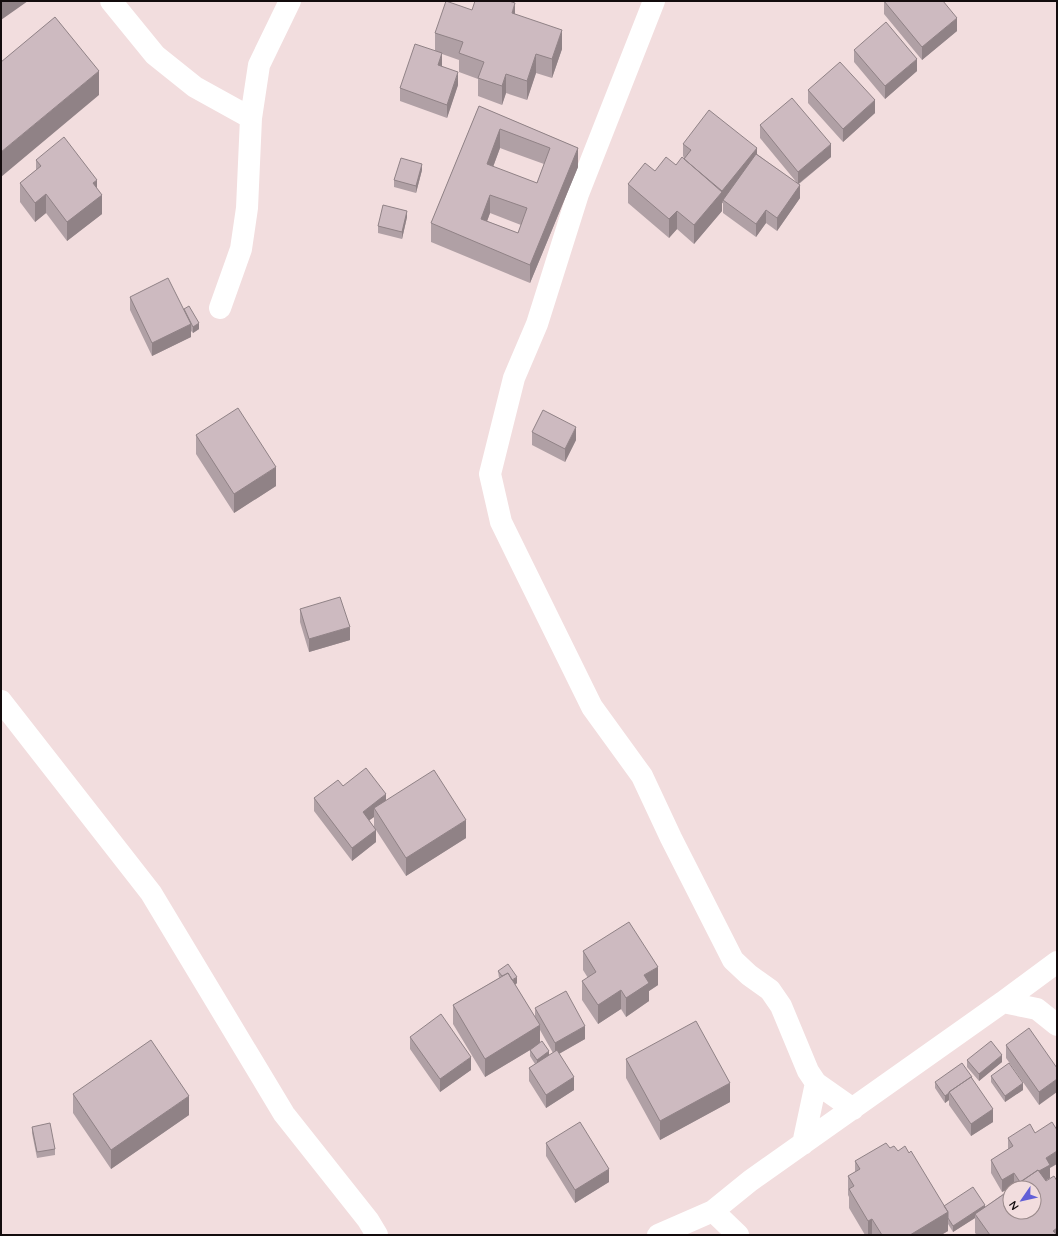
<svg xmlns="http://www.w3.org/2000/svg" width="1058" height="1236" font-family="Quicksand,sans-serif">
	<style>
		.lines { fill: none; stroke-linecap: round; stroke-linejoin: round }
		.minor { stroke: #fff; stroke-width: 22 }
		.wall { fill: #b0a0a5; fill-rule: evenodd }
		.shaded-wall { fill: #908286 }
		.building { fill: #cdbac0; stroke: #908286; fill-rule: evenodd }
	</style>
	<rect width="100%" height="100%" fill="#f2ddde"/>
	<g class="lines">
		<path class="minor" d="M 111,1 L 155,55 L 195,87 L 251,118
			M 654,1 L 578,194 L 537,324 L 514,378 L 490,474 L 501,522 L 592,707 L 642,776 L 671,838 L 733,960 L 749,975 L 770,990 L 781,1006 L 808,1071 L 816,1083 L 853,1109
			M 220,308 L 241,249 L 247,208 L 251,118 L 259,65 L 290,1
			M 1,701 L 151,893 L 284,1114 L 368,1220 L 377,1235
			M 1003,1002 L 1057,962
			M 803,1144 L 816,1083
			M 713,1211 L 738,1235
			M 658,1235 L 713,1211 L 750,1181 L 1003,1002 L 1037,1009 L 1057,1025"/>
	</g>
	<path class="wall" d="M 884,1 L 957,31 L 922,60 L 884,14 Z
		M 472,10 L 515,14 L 562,49 L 552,78 L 536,73 L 527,100 L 506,93 L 502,105 L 478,96 L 478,79 L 459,72 L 459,60 L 442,54 L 442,67 L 458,85 L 447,118 L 400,101 L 400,88 L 435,50 L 435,33 Z
		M 854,50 L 917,71 L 885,99 L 854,62 Z
		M 808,90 L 875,113 L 843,142 L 808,103 Z
		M 479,106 L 578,148 L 578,167 L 530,283 L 431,242 L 431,223 ZM 500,148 L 544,164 L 537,183 L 493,167 ZM 490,213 L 521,225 L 518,233 L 487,221 Z
		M 760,125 L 831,157 L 799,184 L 800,198 L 777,231 L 766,223 L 756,237 L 723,213 L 723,203 L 722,203 L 722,211 L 694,244 L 677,229 L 669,238 L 628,203 L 628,184 L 655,171 L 676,165 L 684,158 L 683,156 L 683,144 L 757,154 L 798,184 L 760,138 Z
		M 36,160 L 97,190 L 102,214 L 67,241 L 46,213 L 35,222 L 20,202 L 20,183 L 36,170 Z
		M 422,170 L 416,193 L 394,187 L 394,180 Z
		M 407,217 L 402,239 L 378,233 L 378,226 Z
		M 130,297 L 184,309 L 199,329 L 193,333 L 191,331 L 191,337 L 152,356 L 130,310 Z
		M 532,432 L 576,440 L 565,462 L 532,445 Z
		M 196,435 L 276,486 L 234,513 L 196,454 Z
		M 300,609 L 350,640 L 309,652 L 300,622 Z
		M 343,786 L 386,800 L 466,838 L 406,876 L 376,830 L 376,842 L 352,861 L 314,811 L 314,798 ZM 374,817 L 374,827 L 369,820 Z
		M 583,951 L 658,985 L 649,991 L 649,1001 L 626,1017 L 621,1009 L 598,1024 L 582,1000 L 582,981 L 588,978 L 583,970 Z
		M 498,971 L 517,983 L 515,985 L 535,1017 L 535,1008 L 585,1039 L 559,1054 L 574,1090 L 546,1108 L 529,1081 L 529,1068 L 535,1064 L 530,1056 L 530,1050 L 485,1077 L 453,1024 L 453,1005 L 499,978 ZM 540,1030 L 553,1053 L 549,1055 L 540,1042 Z
		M 410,1037 L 471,1070 L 440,1092 L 410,1049 Z
		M 1006,1045 L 1057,1068 L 1039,1105 L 1006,1058 Z
		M 626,1059 L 730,1102 L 660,1140 L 626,1078 Z
		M 967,1060 L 1002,1062 L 979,1081 L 967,1067 Z
		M 991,1076 L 1023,1090 L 1005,1102 L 991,1082 Z
		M 972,1078 L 993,1122 L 971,1136 L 949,1105 L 949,1100 L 945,1103 L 935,1088 L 935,1082 Z
		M 73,1094 L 189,1115 L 111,1169 L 73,1113 Z
		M 32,1127 L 55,1149 L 55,1155 L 37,1158 L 32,1133 Z
		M 1008,1138 L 1050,1168 L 1050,1178 L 1046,1180 L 1057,1235 L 977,1235 L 975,1233 L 975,1218 L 953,1232 L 948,1224 L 948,1231 L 941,1235 L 865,1235 L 849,1208 L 849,1197 L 848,1195 L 848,1176 L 855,1172 L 855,1161 L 890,1148 L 898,1151 L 909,1153 L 944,1206 L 985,1207 L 1014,1186 L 1002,1192 L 991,1173 L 991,1160 L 1008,1150 Z
		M 546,1143 L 609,1182 L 575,1203 L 546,1156 Z"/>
	<path class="shaded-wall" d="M 1,1 L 28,1 L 1,20 Z
		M 515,3 L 515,22 L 512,13 Z
		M 957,18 L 957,31 L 922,60 L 922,47 Z
		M 562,30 L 562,49 L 552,78 L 552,59 Z
		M 442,53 L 442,66 L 438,78 L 438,65 Z
		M 536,54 L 536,73 L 527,100 L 527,81 Z
		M 917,59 L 917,71 L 885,99 L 885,86 Z
		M 99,71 L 99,95 L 1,177 L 1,152 Z
		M 458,72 L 458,85 L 447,118 L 447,105 Z
		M 506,74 L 506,93 L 502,105 L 502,86 Z
		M 875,100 L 875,113 L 843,142 L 843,129 Z
		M 500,129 L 500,148 L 487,183 L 487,164 Z
		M 831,144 L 831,157 L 798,184 L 798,172 Z
		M 578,148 L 578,167 L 530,283 L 530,265 Z
		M 757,148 L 757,160 L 723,200 L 722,204 L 722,191 Z
		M 422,164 L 422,170 L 416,193 L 416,186 Z
		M 97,180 L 97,198 L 102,195 L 102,214 L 67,241 L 67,222 L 93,183 Z
		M 800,185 L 800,198 L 777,231 L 777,218 Z
		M 722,192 L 722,211 L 694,244 L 694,225 Z
		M 46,194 L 46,213 L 35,222 L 35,203 Z
		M 490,195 L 490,213 L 481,238 L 481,219 Z
		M 766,210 L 766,223 L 756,237 L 756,224 Z
		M 407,211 L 407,217 L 402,239 L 402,232 Z
		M 677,211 L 677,229 L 669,238 L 669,219 Z
		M 199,323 L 199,329 L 193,333 L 193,327 Z
		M 191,324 L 191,337 L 152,356 L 152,343 Z
		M 576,427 L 576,440 L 565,462 L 565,449 Z
		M 276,467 L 276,486 L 234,513 L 234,494 Z
		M 350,627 L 350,640 L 309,652 L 309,639 Z
		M 386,794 L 386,807 L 374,808 L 374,817 L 363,825 L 363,812 Z
		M 466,820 L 466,838 L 406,876 L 406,858 Z
		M 376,830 L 376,842 L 352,861 L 352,848 Z
		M 658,967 L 658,985 L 649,991 L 649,1001 L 626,1017 L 626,998 L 644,975 Z
		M 517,977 L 517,983 L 507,991 L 507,984 Z
		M 621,990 L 621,1009 L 598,1024 L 598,1005 Z
		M 540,1025 L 540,1044 L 485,1077 L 485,1059 Z
		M 585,1026 L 585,1039 L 555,1056 L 555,1043 Z
		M 549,1051 L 549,1058 L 537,1067 L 537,1060 Z
		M 1002,1055 L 1002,1062 L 979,1081 L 979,1074 Z
		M 471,1057 L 471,1070 L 440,1092 L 440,1079 Z
		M 574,1077 L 574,1090 L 546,1108 L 546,1095 Z
		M 1057,1079 L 1057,1092 L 1039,1105 L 1039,1092 Z
		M 730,1083 L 730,1102 L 660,1140 L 660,1121 Z
		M 1023,1083 L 1023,1090 L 1005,1102 L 1005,1096 Z
		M 949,1093 L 949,1100 L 945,1103 L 945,1096 Z
		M 189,1096 L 189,1115 L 111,1169 L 111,1150 Z
		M 993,1109 L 993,1122 L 971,1136 L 971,1124 Z
		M 1057,1151 L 1057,1164 L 1050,1168 L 1050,1178 L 1033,1188 L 1020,1188 L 1046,1158 Z
		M 609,1169 L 609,1182 L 575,1203 L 575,1190 Z
		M 1014,1173 L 1014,1186 L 1002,1192 L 1002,1180 Z
		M 985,1205 L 985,1212 L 975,1214 L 975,1218 L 953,1232 L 953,1226 Z
		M 948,1212 L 948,1231 L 941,1235 L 910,1235 Z
		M 872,1219 L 872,1235 L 868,1235 L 868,1221 Z
		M 1057,1228 L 1057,1235 L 1053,1235 L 1053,1231 Z"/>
	<path class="building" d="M 446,1 L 472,10 L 475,1 L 509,1 L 515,3 L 512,13 L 562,30 L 552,59 L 536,54 L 527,81 L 506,74 L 502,86 L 478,78 L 484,62 L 459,53 L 463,42 L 435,33 Z
		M 884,1 L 943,1 L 957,18 L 922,47 Z
		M 55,17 L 99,71 L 1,152 L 1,62 Z
		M 886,22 L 917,59 L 885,86 L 854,50 Z
		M 415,44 L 442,53 L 438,65 L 458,72 L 447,105 L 400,88 Z
		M 840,62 L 875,100 L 843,129 L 808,90 Z
		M 792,98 L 831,144 L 798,172 L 760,125 Z
		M 479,106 L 578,148 L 530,265 L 431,223 ZM 500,129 L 550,148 L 537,183 L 487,164 ZM 490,195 L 527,208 L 518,233 L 481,219 Z
		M 709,110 L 757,148 L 722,191 L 684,159 L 691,150 L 683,144 Z
		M 64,137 L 97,180 L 93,183 L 102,195 L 67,222 L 46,194 L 35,203 L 20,183 L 41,166 L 36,160 Z
		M 756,154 L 800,185 L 777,218 L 766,210 L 756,224 L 723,200 Z
		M 666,157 L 676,165 L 682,157 L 722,192 L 694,225 L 677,211 L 669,219 L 628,184 L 645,163 L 655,171 Z
		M 401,158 L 422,164 L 416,186 L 394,180 Z
		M 383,205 L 407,211 L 402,232 L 378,226 Z
		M 168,278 L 191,324 L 152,343 L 130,297 Z
		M 189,306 L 199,323 L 193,327 L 184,309 Z
		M 238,408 L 276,467 L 234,494 L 196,435 Z
		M 543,410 L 576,427 L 565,449 L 532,432 Z
		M 340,597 L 350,627 L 309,639 L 300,609 Z
		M 366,768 L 386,794 L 363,812 L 376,830 L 352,848 L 314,798 L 338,780 L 343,786 Z
		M 434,770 L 466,820 L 406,858 L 374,808 Z
		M 629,922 L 658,967 L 644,975 L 649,983 L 626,998 L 621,990 L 598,1005 L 582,981 L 596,972 L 583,951 Z
		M 508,964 L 517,977 L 512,980 L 508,973 L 502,976 L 498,971 Z
		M 508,973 L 540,1025 L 485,1059 L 453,1005 Z
		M 566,991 L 585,1026 L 555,1043 L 535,1008 Z
		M 441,1014 L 471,1057 L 440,1079 L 410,1037 Z
		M 696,1021 L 730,1083 L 660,1121 L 626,1059 Z
		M 1029,1028 L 1057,1068 L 1057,1079 L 1039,1092 L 1006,1045 Z
		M 151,1040 L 189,1096 L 111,1150 L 73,1094 Z
		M 542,1041 L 549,1051 L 537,1060 L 530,1050 Z
		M 991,1041 L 1002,1055 L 979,1074 L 967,1060 Z
		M 557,1050 L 574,1077 L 546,1095 L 529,1068 Z
		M 962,1063 L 972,1077 L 971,1078 L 971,1077 L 949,1092 L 949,1093 L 945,1096 L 935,1082 Z
		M 1009,1063 L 1023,1083 L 1005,1096 L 991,1076 Z
		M 971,1077 L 993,1109 L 971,1124 L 949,1092 Z
		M 580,1122 L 609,1169 L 575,1190 L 546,1143 Z
		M 1052,1122 L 1057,1130 L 1057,1151 L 1046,1158 L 1050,1165 L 1039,1171 L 1038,1170 L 1020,1182 L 1014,1173 L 1002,1180 L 991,1160 L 1013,1146 L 1008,1138 L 1030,1124 L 1035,1133 Z
		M 50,1123 L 55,1149 L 37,1152 L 32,1127 Z
		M 886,1143 L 890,1148 L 894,1146 L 898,1151 L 905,1146 L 909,1153 L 911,1151 L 948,1212 L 910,1235 L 882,1235 L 872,1219 L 868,1221 L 849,1189 L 854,1186 L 848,1176 L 860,1169 L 855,1161 Z
		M 1038,1170 L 1046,1181 L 1054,1176 L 1057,1181 L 1057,1228 L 1053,1231 L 1057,1235 L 990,1235 L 975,1214 L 1010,1190 L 1010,1212 L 1034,1212 L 1034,1188 L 1012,1188 Z
		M 973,1187 L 985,1205 L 953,1226 L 948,1218 L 948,1212 L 944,1206 Z"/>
	<rect width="1058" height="1236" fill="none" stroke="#130c0d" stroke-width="4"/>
	<g transform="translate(1022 1200) rotate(236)"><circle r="19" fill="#f2ddde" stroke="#99898a"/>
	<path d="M0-3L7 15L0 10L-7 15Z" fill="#625fd7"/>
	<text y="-6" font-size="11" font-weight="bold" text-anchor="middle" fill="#130c0d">N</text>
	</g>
</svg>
